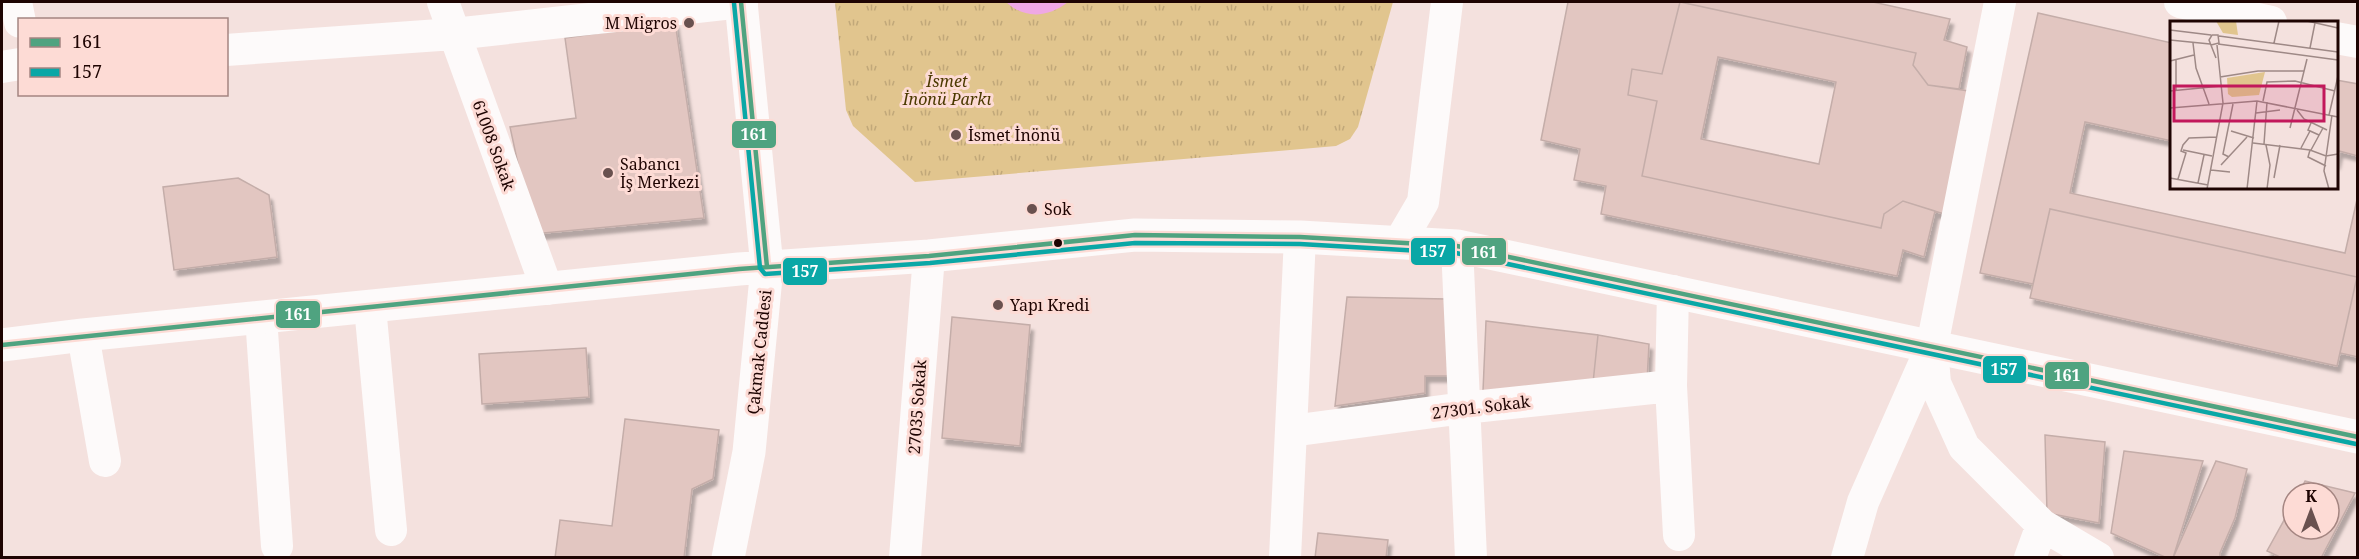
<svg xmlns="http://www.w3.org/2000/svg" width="2359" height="559" font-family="'Noto Serif',serif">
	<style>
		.park { fill: url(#park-tufts) }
		.water { fill: #efa8e4 }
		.building { fill: #e2c6c1; stroke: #c4ada9; stroke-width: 1.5; fill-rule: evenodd; filter: url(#shadow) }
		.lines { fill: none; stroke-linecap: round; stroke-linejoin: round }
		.street { stroke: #fdfafa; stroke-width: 32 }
		.secondary { stroke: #fdfafa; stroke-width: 33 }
		.bus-1-casing { stroke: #fddbd5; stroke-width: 9 }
		.bus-2-casing { stroke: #fddbd5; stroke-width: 9 }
		.bus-1 { stroke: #4fa380; stroke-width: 4.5 }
		.bus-2 { stroke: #0aa7a6; stroke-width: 4.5 }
		.poi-dot { fill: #69514f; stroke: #fddbd5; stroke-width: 2 }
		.bus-dot { fill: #1e0402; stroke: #fddbd5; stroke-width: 2 }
		.labels { text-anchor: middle; stroke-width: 6; stroke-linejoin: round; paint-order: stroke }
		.poi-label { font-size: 16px; fill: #1e0402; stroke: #fddbd5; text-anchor: start }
		.park-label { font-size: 16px; font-style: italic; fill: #4b3900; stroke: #fddbd5 }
		.street-label { font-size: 16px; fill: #1e0402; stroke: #fddbd5 }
		.inset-road { fill: none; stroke: #9e8986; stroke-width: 1.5 }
		.view { fill: #c2185b; fill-opacity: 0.15; stroke: #c2185b; stroke-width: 3 }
		.inset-edge { fill: none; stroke: #1e0402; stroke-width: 3 }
		.line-badge { stroke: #fddbd5; stroke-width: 2 }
		.badge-label { font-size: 16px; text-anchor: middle; font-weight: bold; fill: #fff }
	</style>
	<defs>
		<pattern id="park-tufts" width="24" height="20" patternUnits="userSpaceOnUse" patternTransform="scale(1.5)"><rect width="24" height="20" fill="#e1c58e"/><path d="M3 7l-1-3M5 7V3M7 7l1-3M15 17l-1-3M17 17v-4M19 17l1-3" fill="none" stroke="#c1a879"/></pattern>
		<filter id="shadow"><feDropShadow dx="3.5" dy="6" stdDeviation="1.5" flood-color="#0004"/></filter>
	</defs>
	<rect width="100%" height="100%" fill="#f4e1de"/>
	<path class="park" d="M 835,2 L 1393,2 L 1358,127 L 1350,139 L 1336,146 L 915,182 L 853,126 L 846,110 Z"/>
	<path class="water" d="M 1006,2 L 1068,2 C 1049,17 1025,20 1006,2 Z"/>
	<path class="building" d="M 1568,2 L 1873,2 L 1950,19 L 1944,40 L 1967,47 L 1959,89 L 1928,85 L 1913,65 L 1916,53 L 1680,2 L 1662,74 L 1632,69 L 1628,95 L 1657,101 L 1642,176 L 1881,228 L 1884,214 L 1903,201 L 1935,211 L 1924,257 L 1903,250 L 1897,276 L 1601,214 L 1606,186 L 1574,180 L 1580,149 L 1541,140 Z
		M 1680,2 L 1916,53 L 1913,65 L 1928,85 L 1969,91 L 1944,214 L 1903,201 L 1884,214 L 1881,228 L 1642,176 L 1657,101 L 1628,95 L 1632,69 L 1662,74 ZM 1718,57 L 1836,82 L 1819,164 L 1701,139 Z
		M 2038,13 L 2172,43 L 2172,141 L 2085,122 L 2070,193 L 2345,253 L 2358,195 L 2358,357 L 2340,353 L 2357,277 L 2050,209 L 2033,284 L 1980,273 Z
		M 675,22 L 704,218 L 533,234 L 510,127 L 576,118 L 565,38 Z
		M 2336,80 L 2358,84 L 2358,156 L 2339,151 L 2336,164 Z
		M 238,178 L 269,195 L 277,257 L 174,270 L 163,187 Z
		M 2050,209 L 2357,277 L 2337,366 L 2030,298 Z
		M 1347,297 L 1446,299 L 1448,376 L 1425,376 L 1425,393 L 1335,406 Z
		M 952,317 L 1030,325 L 1020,446 L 942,438 Z
		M 1486,321 L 1598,335 L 1593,383 L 1483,391 Z
		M 1598,335 L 1649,344 L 1647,381 L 1593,383 Z
		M 586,348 L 589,397 L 482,404 L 479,354 Z
		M 625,419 L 719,430 L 713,479 L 692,489 L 684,558 L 555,558 L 560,520 L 612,526 Z
		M 2045,435 L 2105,442 L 2099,523 L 2047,513 Z
		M 2124,451 L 2203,461 L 2173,558 L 2167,558 L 2111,533 Z
		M 2216,461 L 2247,469 L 2235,518 L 2220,553 L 2220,558 L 2173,558 Z
		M 2305,481 L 2355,493 L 2321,558 L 2282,558 L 2267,551 L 2293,504 L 2293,529 L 2329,529 L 2329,493 L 2299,493 Z
		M 1318,533 L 1388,540 L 1386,558 L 1315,558 Z"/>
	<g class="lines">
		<path class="street" d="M 16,2 L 20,22
			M 443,2 L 547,289
			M 2180,2 L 2271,22
			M 2336,38 L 2358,42
			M 226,50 L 454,34 L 742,2
			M 2,67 L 20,64
			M 1399,243 L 1423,202 L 1447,2
			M 1457,246 L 1471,558
			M 1673,291 L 1671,386 L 1679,535
			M 370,307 L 391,530
			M 261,317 L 277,546
			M 83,335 L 105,461
			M 1932,348 L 1935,383 L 1964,447 L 2042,525 L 2098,558
			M 1291,431 L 1464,408 L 1671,386
			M 905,558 L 929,256
			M 1285,558 L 1300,237
			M 1847,558 L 1863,502 L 1932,346 L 2000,2
			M 2030,558 L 2042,525"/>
		<path class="secondary" d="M 2,345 L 83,335 L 739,269 L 929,256 L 1135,235 L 1300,237 L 1457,246 L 2358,437
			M 728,558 L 749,452 L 767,267 L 741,2"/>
		<g class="bus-1-casing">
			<path id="bus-1" d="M 741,2 L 767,267
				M 2,345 L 739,269 L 929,256 L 1135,235 L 1300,237 L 1457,246 L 2358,437"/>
		</g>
		<g class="bus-2-casing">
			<path id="bus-2" d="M 734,3 L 760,268 L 765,274 L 930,263 L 1135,243 L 1300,244 L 1456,253 L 2356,444"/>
		</g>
		<use href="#bus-1" class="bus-1"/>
		<use href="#bus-2" class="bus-2"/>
	</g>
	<g class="poi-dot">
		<circle cx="689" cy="23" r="6"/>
		<circle cx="956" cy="135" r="6"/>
		<circle cx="608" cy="173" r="6"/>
		<circle cx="1032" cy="209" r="6"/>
		<circle cx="998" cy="305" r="6"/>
	</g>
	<circle class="bus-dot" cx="1058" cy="243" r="5"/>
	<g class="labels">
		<g class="poi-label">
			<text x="677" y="29" text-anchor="end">M Migros</text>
			<text x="968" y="141">İsmet İnönü</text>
			<text x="620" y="170">Sabancı<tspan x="620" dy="18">İş Merkezi</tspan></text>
			<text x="1044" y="215">Sok</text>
			<text x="1010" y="311">Yapı Kredi</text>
		</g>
		<g class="park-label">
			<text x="947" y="87">İsmet<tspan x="947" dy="18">İnönü Parkı</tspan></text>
		</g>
		<g class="street-label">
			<text transform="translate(494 145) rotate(70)" y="6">61008 Sokak</text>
			<text transform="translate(759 352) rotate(-84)" y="6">Çakmak Caddesi</text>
			<text transform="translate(917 407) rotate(-86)" y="6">27035 Sokak</text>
			<text transform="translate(1481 407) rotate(-7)" y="6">27301. Sokak</text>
		</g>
	</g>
	<g transform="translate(2170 21)">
		<rect width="168" height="168" fill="#f4e1de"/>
		<path d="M 46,0 L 66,0 L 68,14 L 53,12 ZM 95,51 L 89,74 L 62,76 L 58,73 L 57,57 Z" fill="#e1c58e"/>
		<path class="inset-road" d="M 137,0 L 168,7M 0,9 L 41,14M 49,15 L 168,31M 0,19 L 40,23M 23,22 L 26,47 L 39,83M 104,22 L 109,0M 48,23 L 168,39M 41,24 L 49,22 L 48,14 L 42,14 L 39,19 L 46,37M 140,27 L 145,2M 0,40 L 24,34M 50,56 L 88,50 L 134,50M 6,69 L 6,38M 0,70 L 51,65M 93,80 L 97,61 L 125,60 L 165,70M 0,87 L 87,80 L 168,96M 127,89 L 134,98 L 157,109M 86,92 L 110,89M 159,94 L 168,55M 141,102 L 138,109 L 149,114M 120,107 L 137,38M 61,110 L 84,117M 83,122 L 140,129 L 156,135 L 168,133M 94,123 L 97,81M 96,124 L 100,144 L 97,168M 131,127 L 140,110M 13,129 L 42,135M 140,129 L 138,136 L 156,145M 141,129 L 153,107M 59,136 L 53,133 L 63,83M 51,144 L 77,116M 41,149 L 60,151M 0,157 L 38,164M 104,157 L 110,124M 8,158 L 16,132 L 11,130 L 13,124 L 19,117 L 47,116M 28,162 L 34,134M 37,168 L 53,82 L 47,24M 77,168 L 87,80M 159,168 L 154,150 L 162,94"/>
		<path class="view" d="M 4,65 L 154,65 L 154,100 L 4,100 Z"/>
		<rect width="168" height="168" class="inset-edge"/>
	</g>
	<g class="line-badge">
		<rect x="731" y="120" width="46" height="29" rx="6" fill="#4fa380"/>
		<rect x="1410" y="237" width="46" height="29" rx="6" fill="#0aa7a6"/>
		<rect x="1461" y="237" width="46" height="29" rx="6" fill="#4fa380"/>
		<rect x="782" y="257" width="46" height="29" rx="6" fill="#0aa7a6"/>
		<rect x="275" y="300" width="46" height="29" rx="6" fill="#4fa380"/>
		<rect x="1982" y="355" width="45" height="29" rx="6" fill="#0aa7a6"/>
		<rect x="2044" y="361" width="46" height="29" rx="6" fill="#4fa380"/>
	</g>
	<g class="badge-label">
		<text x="754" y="140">161</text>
		<text x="1433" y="257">157</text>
		<text x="1484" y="258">161</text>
		<text x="805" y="277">157</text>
		<text x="298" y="320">161</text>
		<text x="2004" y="375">157</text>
		<text x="2067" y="381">161</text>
	</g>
	<rect width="2359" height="559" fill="none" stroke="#1e0402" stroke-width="6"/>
	<rect x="18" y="18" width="210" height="78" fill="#fddbd5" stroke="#a48581" stroke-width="1.5"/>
	<rect x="30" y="38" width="30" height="9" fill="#4fa380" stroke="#a48581" stroke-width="1.5"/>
	<text x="72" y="48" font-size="18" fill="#1e0402">161</text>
	<rect x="30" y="68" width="30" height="9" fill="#0aa7a6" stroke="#a48581" stroke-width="1.5"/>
	<text x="72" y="78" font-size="18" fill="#1e0402">157</text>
	<g transform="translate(2311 511)"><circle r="28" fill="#fddbd5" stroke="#a48581" stroke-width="1.5"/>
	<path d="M0-4.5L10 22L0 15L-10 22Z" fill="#69514f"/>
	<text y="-9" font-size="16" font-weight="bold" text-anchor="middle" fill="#1e0402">K</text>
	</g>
</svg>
